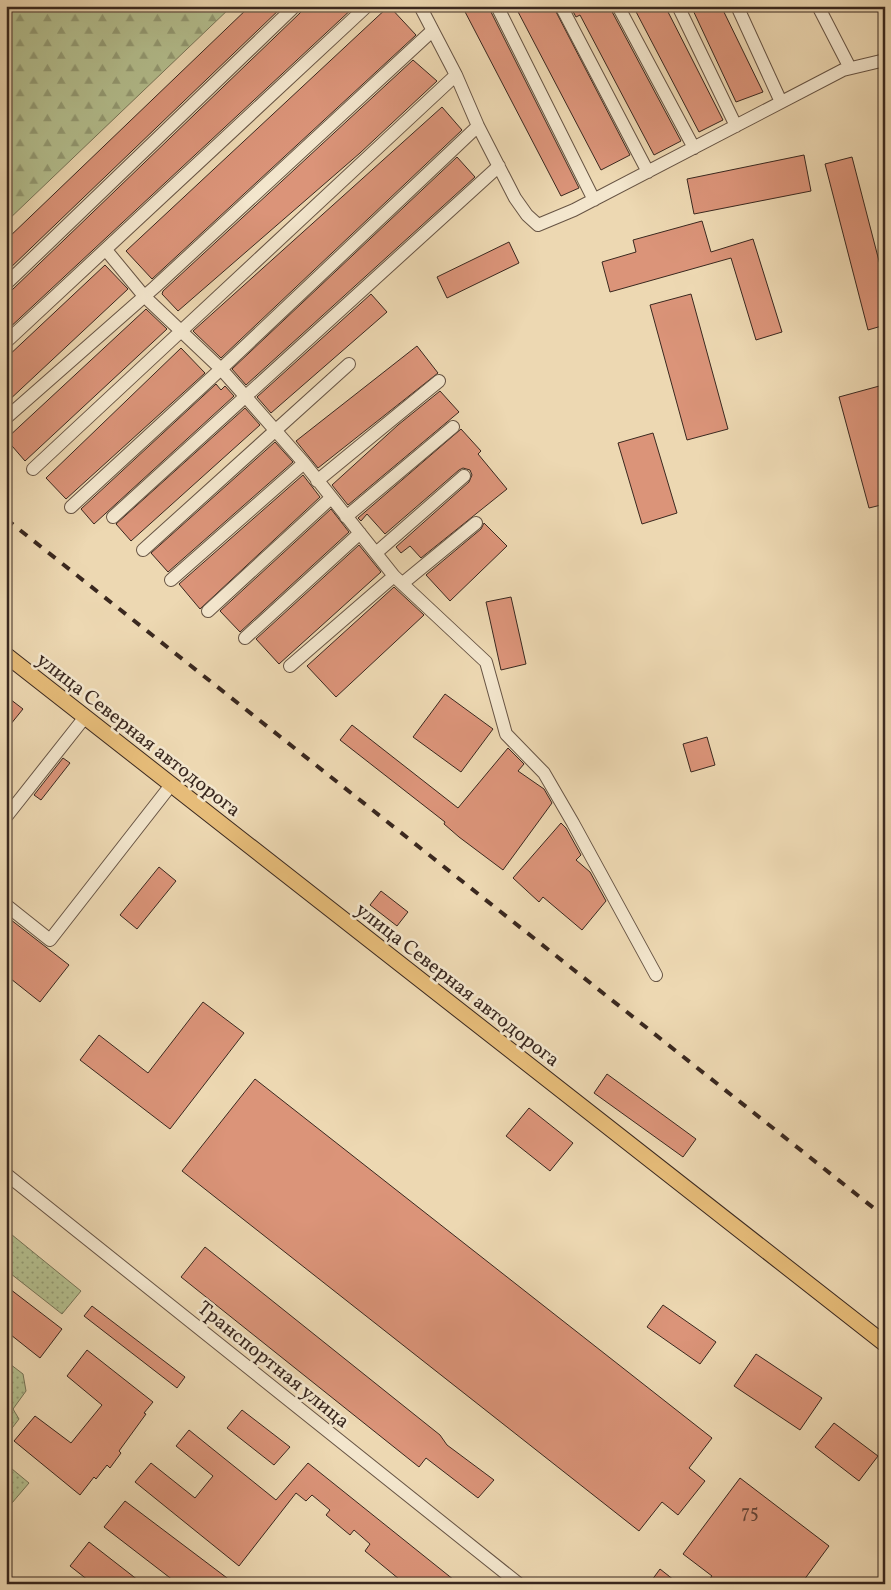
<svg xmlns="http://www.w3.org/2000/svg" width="891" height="1590" font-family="Vollkorn,serif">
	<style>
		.grass { fill: url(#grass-dots); stroke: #777457 }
		.forest { fill: url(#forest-firs); stroke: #777457 }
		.building { fill: #db9479; stroke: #3a281f }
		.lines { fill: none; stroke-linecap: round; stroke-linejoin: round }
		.minor-casing { stroke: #675444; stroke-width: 14 }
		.major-casing { stroke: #3a281f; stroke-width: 17 }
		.minor { stroke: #f3e6cd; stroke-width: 12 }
		.major { stroke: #e6bc79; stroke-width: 15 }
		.rail { stroke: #3a281f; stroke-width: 4; stroke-dasharray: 9 9; stroke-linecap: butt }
		.labels { text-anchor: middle; stroke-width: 5; stroke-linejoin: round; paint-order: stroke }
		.number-label { font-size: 18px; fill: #624336 }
		.street-label { font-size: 20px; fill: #3a281f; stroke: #f3e6cd }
	</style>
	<defs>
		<pattern id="grass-dots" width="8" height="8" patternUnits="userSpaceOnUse" patternTransform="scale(1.25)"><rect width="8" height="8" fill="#b4bf8f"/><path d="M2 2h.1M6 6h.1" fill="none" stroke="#939b74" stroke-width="1.8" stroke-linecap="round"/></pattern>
		<pattern id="forest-firs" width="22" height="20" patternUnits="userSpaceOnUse" patternTransform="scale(1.25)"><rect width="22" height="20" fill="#b4bf8f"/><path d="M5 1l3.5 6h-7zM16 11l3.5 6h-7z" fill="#939b74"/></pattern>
	</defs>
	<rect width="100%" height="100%" fill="#edd8b2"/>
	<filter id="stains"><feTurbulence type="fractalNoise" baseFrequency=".004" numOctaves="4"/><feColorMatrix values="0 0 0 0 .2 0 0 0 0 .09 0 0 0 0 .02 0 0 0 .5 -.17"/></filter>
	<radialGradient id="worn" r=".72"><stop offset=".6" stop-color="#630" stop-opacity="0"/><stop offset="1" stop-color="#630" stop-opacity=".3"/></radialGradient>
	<path class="grass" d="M 6,1230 L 81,1291 L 62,1314 L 6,1270 Z
		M 6,1361 L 23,1374 L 26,1391 L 13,1409 L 19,1419 L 6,1436 Z
		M 6,1464 L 29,1483 L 6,1510 Z"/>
	<path class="forest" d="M 6,6 L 232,6 L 6,222 Z"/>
	<path class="building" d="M 250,6 L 283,6 L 6,272 L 6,240 Z
		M 303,6 L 355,6 L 6,331 L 6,292 L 12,290 L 301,12 Z
		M 389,6 L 416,35 L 152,279 L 126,251 Z
		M 462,6 L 488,6 L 579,188 L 561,196 Z
		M 515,6 L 553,6 L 630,155 L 601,170 Z
		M 570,6 L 609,6 L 681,141 L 654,155 L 580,15 L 576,17 Z
		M 633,6 L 665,6 L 723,120 L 699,132 Z
		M 691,6 L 721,6 L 763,92 L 736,102 Z
		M 413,60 L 437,81 L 360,153 L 178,311 L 162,294 L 163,291 Z
		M 442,107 L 462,130 L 221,358 L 193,331 Z
		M 804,155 L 811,191 L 694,214 L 687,179 Z
		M 457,157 L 475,177 L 246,385 L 232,369 Z
		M 852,157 L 885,284 L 885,325 L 868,330 L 825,164 Z
		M 702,221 L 711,252 L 753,239 L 782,332 L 756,340 L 731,258 L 610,292 L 602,262 L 636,252 L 633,240 Z
		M 509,242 L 519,263 L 447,298 L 437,277 Z
		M 105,265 L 128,289 L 6,403 L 6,358 Z
		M 371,294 L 387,312 L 271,413 L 257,397 Z
		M 691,294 L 728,429 L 687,440 L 650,305 Z
		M 146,309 L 167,329 L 25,461 L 6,439 Z
		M 417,346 L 438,373 L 318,468 L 296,441 Z
		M 181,348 L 205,373 L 66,499 L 46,478 Z
		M 216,384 L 221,390 L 225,386 L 234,396 L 94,524 L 81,509 Z
		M 883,385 L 885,504 L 869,508 L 839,397 Z
		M 440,391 L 459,412 L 348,505 L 332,485 L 398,425 Z
		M 245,408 L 260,425 L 131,541 L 116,524 Z
		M 461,429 L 481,451 L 478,454 L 507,489 L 421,558 L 410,546 L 401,553 L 396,547 L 469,482 L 472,475 L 470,470 L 463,468 L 459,470 L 385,534 L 367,514 L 361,521 L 358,518 Z
		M 653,433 L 677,513 L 642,524 L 618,443 Z
		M 275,442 L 293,462 L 168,572 L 151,553 Z
		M 303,475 L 320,497 L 200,609 L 179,584 Z
		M 331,509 L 349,532 L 240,632 L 220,611 Z
		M 484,523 L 507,546 L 450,601 L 426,575 L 481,529 Z
		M 359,545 L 381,572 L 279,664 L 256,639 Z
		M 394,587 L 424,615 L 336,697 L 307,666 Z
		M 511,597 L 526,664 L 501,670 L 486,602 Z
		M 445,694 L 493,729 L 461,772 L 413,737 Z
		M 6,696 L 23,709 L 6,730 Z
		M 352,725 L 458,808 L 508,748 L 524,764 L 518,771 L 544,789 L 552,803 L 503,870 L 459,837 L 444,824 L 445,822 L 340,740 Z
		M 707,737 L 715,765 L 691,772 L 683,744 Z
		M 63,758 L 70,763 L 41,800 L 34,795 Z
		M 561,823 L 566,828 L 581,855 L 576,860 L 590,872 L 606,901 L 582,930 L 543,897 L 539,902 L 513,878 Z
		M 159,867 L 176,881 L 137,929 L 120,915 Z
		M 381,891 L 408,912 L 397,926 L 370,905 Z
		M 6,916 L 69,965 L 40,1002 L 6,975 Z
		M 203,1002 L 244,1033 L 170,1129 L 80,1060 L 99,1035 L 148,1073 Z
		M 607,1074 L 696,1139 L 683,1157 L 594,1093 Z
		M 255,1079 L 712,1438 L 689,1468 L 705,1481 L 678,1515 L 662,1502 L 639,1531 L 182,1171 Z
		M 529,1108 L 573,1143 L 550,1171 L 506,1136 Z
		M 205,1247 L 440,1435 L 447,1445 L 494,1480 L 478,1498 L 426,1458 L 419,1467 L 181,1277 Z
		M 6,1286 L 62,1329 L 40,1358 L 6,1331 Z
		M 663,1305 L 716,1342 L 700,1364 L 647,1327 Z
		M 92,1306 L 185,1377 L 177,1388 L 84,1316 Z
		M 87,1350 L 153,1402 L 144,1413 L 146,1414 L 119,1451 L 121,1453 L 110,1468 L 107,1465 L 96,1479 L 94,1477 L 80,1495 L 14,1441 L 35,1416 L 71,1443 L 102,1405 L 67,1376 Z
		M 756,1354 L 822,1398 L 800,1430 L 734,1386 Z
		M 242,1410 L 290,1447 L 274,1465 L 227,1428 Z
		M 834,1423 L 878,1456 L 859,1481 L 815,1447 Z
		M 189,1430 L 276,1500 L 308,1463 L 459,1584 L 405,1584 L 365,1551 L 370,1544 L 354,1530 L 350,1535 L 326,1515 L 330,1510 L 312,1495 L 306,1501 L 296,1493 L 239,1566 L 135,1482 L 151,1463 L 195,1498 L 213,1476 L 176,1446 Z
		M 740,1478 L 829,1546 L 801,1584 L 706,1584 L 712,1576 L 683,1554 Z
		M 125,1501 L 235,1584 L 178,1584 L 104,1527 Z
		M 89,1542 L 143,1584 L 93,1584 L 70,1566 Z
		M 660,1569 L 679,1584 L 649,1584 Z"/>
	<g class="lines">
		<g class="minor-casing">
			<path id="minor" d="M 420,6 L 456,75 L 478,126 L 515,198 L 527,215 L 538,225 L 574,210 L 843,70 L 885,60
				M 497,6 L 594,200
				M 561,6 L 648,172
				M 618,6 L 694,148
				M 678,6 L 736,126
				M 737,6 L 781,102
				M 818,6 L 850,68
				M 106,250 L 144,296 L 221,369 L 246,397 L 304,463 L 394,576 L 486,662 L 506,734 L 544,773 L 573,823 L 656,975
				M 6,284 L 295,6
				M 6,342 L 367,6
				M 6,418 L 155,287 L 432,31
				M 33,469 L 456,75
				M 317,481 L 439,381
				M 71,507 L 221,369 L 478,126
				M 113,517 L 499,166
				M 346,517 L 453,427
				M 143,550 L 349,364
				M 376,553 L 464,476
				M 171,580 L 304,463
				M 403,583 L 476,523
				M 208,611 L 331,498
				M 245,638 L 360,533
				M 290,666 L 394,576
				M 6,817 L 85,717
				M 6,905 L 50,940 L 171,785
				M 6,1174 L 519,1584"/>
		</g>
		<g class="major-casing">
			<path id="major" d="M 6,655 L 885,1344"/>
		</g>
		<use href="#minor" class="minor"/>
		<use href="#major" class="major"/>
		<path class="rail" d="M 6,519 L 885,1217"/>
	</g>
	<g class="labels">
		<g class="number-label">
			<text x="750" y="1518">75</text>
		</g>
		<g class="street-label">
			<text transform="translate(139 734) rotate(38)" y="7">улица Северная автодорога</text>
			<text transform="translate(458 984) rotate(38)" y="7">улица Северная автодорога</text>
			<text transform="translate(274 1364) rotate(39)" y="7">Транспортная улица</text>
		</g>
	</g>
	<rect width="891" height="1590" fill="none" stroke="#edd8b2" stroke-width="25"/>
	<rect x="8" y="8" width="876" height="1575" fill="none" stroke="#3a281f" stroke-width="2.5"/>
	<rect x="12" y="12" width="866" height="1565" fill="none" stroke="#3a281f"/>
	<rect width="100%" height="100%" filter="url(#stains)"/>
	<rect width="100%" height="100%" fill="url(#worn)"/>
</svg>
